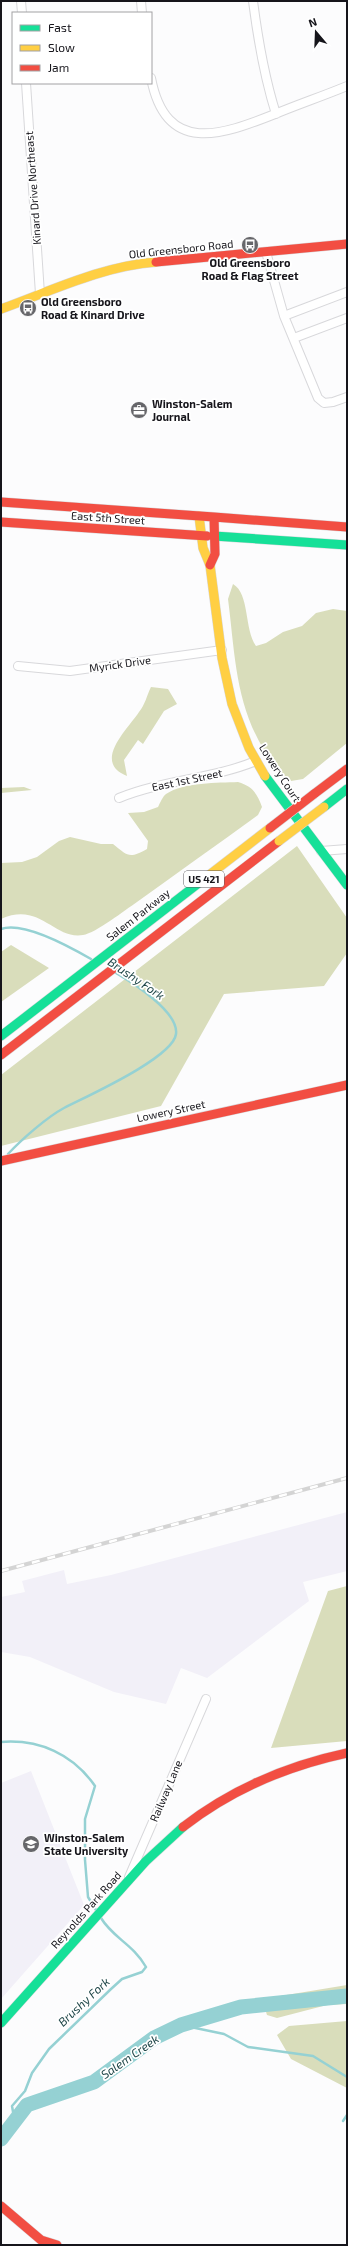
<svg xmlns="http://www.w3.org/2000/svg" width="348" height="2246" font-family="'Exo 2',sans-serif">
	<style>
		.built { fill: #f2f0f8 }
		.forest { fill: #d9ddbb }
		.lines { fill: none; stroke-linecap: round; stroke-linejoin: round }
		.stream { stroke: #95d1d3; stroke-width: 2.5 }
		.river { stroke: #95d1d3; stroke-width: 15 }
		.street-casing { stroke: #d8d8db; stroke-width: 10 }
		.fast-casing { stroke: #d8d8db; stroke-width: 10 }
		.slow-casing { stroke: #d8d8db; stroke-width: 10 }
		.jam-casing { stroke: #d8d8db; stroke-width: 10 }
		.street { stroke: #fff; stroke-width: 8 }
		.fast { stroke: #16e098; stroke-width: 9 }
		.slow { stroke: #ffcf43; stroke-width: 9 }
		.jam { stroke: #f24e42; stroke-width: 9 }
		.rail-casing { stroke: #d4d4d4; stroke-width: 4 }
		.rail { stroke: #fff; stroke-width: 2.5; stroke-dasharray: 8; stroke-linecap: butt }
		.slow-bridge-casing { stroke: #d8d8db; stroke-width: 10; stroke-linecap: butt }
		.jam-bridge-casing { stroke: #d8d8db; stroke-width: 10; stroke-linecap: butt }
		.slow-bridge { stroke: #ffcf43; stroke-width: 9 }
		.jam-bridge { stroke: #f24e42; stroke-width: 9 }
		.labels { text-anchor: middle; stroke-width: 3.5; stroke-linejoin: round; paint-order: stroke }
		.shield { fill: #fff; stroke: #5c5b5f; stroke-width: 1 }
		.shield-label { font-size: 10px; font-weight: bold; fill: #16151b }
		.street-label { font-size: 11px; fill: #16151b; stroke: #fff }
		.poi-label { font-size: 11px; font-weight: bold; fill: #16151b; stroke: #fff; text-anchor: start }
		.water-label { font-size: 12px; font-style: italic; fill: #22494b; stroke: #fff }
	</style>
	<rect width="100%" height="100%" fill="#fcfcfd"/>
	<path class="built" d="M 347,1512 L 347,1571 L 303,1582 L 309,1601 L 207,1678 L 181,1668 L 166,1704 L 114,1692 L 30,1657 L 1,1652 L 1,1597 L 25,1592 L 22,1581 L 64,1570 L 67,1584 L 111,1575 Z
		M 31,1771 L 84,1905 L 1,1999 L 1,1783 Z"/>
	<path class="forest" d="M 233,584 C 250,594 244,629 256,646 L 266,643 L 283,632 L 302,626 L 316,613 L 333,609 L 347,611 L 347,743 L 303,779 L 291,781 C 277,772 273,764 264,750 C 235,702 235,653 228,599 Z
		M 151,687 L 168,689 L 177,704 L 164,711 L 143,744 L 138,740 L 124,760 L 127,776 C 92,762 127,730 139,712 C 145,705 147,695 151,687 Z
		M 238,782 C 252,786 257,793 262,807 L 258,815 C 218,844 177,873 137,902 C 125,910 96,933 83,935 C 54,940 40,901 1,919 L 1,863 L 22,862 L 37,857 L 59,841 L 70,837 L 101,844 L 113,844 C 128,856 129,859 147,849 L 148,841 L 128,813 L 144,812 L 158,807 C 160,803 163,796 166,794 C 184,782 218,783 238,782 Z
		M 24,787 L 32,790 L 1,793 L 1,788 Z
		M 297,846 L 347,918 L 347,953 L 324,986 L 224,994 L 161,1106 L 1,1146 L 1,1075 Z
		M 11,945 L 49,968 L 1,1002 L 1,952 Z
		M 347,1586 L 347,1741 L 271,1748 L 328,1591 Z
		M 347,1985 L 347,2004 L 327,2005 L 277,2018 L 267,2015 L 262,1999 Z
		M 347,2021 L 347,2088 L 291,2059 L 277,2035 L 289,2026 Z"/>
	<g class="lines">
		<path class="stream" d="M 1,929 C 23,921 72,948 91,959
			M 8,1154 C 21,1140 47,1117 64,1108 C 85,1097 173,1058 176,1034 C 179,1012 133,983 116,973
			M 1,1742 C 39,1739 73,1754 95,1786 L 85,1819 L 85,1860 L 88,1897 L 96,1910
			M 181,2025 L 224,2034 L 248,2047 L 313,2056 L 347,2077
			M 343,2121 L 347,2115
			M 15,2123 L 12,2106 L 25,2091 L 32,2073 L 49,2049 L 111,1989 L 122,1979 L 142,1972 L 146,1967 C 133,1944 113,1938 101,1918"/>
		<path class="river" d="M 1,2139 L 27,2105 L 94,2082 L 154,2038 L 181,2025 L 241,2007 L 347,1996"/>
		<g class="street-casing">
			<path id="street" d="M 21,1 L 22,13
				M 141,1 L 142,13
				M 253,1 C 258,40 264,76 276,114
				M 151,78 C 166,156 222,135 275,114 C 299,104 323,96 347,86
				M 26,83 L 40,294
				M 266,252 L 284,316 L 318,398 L 324,403 L 333,402 L 347,397
				M 284,316 L 347,292
				M 294,338 L 347,318
				M 18,666 L 70,671 L 222,650
				M 119,798 C 163,780 212,779 256,761
				M 321,851 L 347,849
				M 129,1877 L 206,1699"/>
		</g>
		<g class="fast-casing">
			<path id="fast" d="M 214,536 L 347,545
				M 265,776 L 347,885
				M 324,807 L 347,789
				M 1,1036 L 204,879
				M 1,2023 L 146,1861 L 183,1827"/>
		</g>
		<g class="slow-casing">
			<path id="slow" d="M 1,309 C 51,291 102,266 156,262
				M 199,516 L 203,548 L 210,565 L 222,658 L 232,704 L 249,748 L 265,776
				M 204,879 L 270,828"/>
		</g>
		<g class="jam-casing">
			<path id="jam" d="M 156,262 L 347,244
				M 1,502 L 214,517 L 215,554 L 210,565
				M 214,517 L 347,527
				M 1,522 L 207,536
				M 314,794 L 347,769
				M 1,1055 L 279,841
				M 1,1161 L 347,1085
				M 183,1827 C 232,1789 286,1766 347,1753
				M 1,2206 L 41,2240 L 57,2245"/>
		</g>
		<use href="#street" class="street"/>
		<use href="#fast" class="fast"/>
		<use href="#slow" class="slow"/>
		<use href="#jam" class="jam"/>
		<g class="rail-casing">
			<path id="rail" d="M 1,1571 L 347,1478"/>
		</g>
		<use href="#rail" class="rail"/>
		<g class="slow-bridge-casing">
			<path id="slow-bridge" d="M 279,841 L 324,807"/>
		</g>
		<g class="jam-bridge-casing">
			<path id="jam-bridge" d="M 270,828 L 314,794"/>
		</g>
		<use href="#slow-bridge" class="slow-bridge"/>
		<use href="#jam-bridge" class="jam-bridge"/>
	</g>
	<defs>
		<g id="bus-disc" transform="scale(0.9)"><circle r="9.5" fill="#66666a" stroke="#fff"/><path d="M-5-6H5V4H4V6H2V4H-2V6H-4V4H-5ZM-3.5-4V0h7V-4ZM-3.5 1.2v1.5H-2V1.2ZM2 1.2v1.5H3.5V1.2Z" fill="#fff"/></g>
		<g id="office-disc" transform="scale(0.9)"><circle r="9.5" fill="#66666a" stroke="#fff"/><path d="M-6-3h4V-5.5h4V-3h4V5H-6ZM-1-4.5V-3h2v-1.5ZM-6 0V1H6V0Z" fill="#fff"/></g>
		<g id="university-disc" transform="scale(0.9)"><circle r="9.5" fill="#66666a" stroke="#fff"/><path d="M0-5L7-2L0 1L-7-2ZM-4 1L0 2.5L4 1V4Q0 6-4 4Z" fill="#fff"/></g>
	</defs>
	<g fill-rule="evenodd">
		<use href="#bus-disc" x="250" y="245"/>
		<use href="#bus-disc" x="28" y="308"/>
		<use href="#office-disc" x="139" y="410"/>
		<use href="#university-disc" x="31" y="1844"/>
	</g>
	<g class="labels">
		<rect class="shield" x="184" y="871" width="40" height="16" rx="3"/>
		<g class="shield-label">
			<text x="204" y="883">US 421</text>
		</g>
		<g class="street-label">
			<text transform="translate(33 188) rotate(-94)" y="4">Kinard Drive Northeast</text>
			<text transform="translate(181 249) rotate(-6)" y="4">Old Greensboro Road</text>
			<text transform="translate(108 518) rotate(4)" y="4">East 5th Street</text>
			<text transform="translate(120 664) rotate(-8)" y="4">Myrick Drive</text>
			<text transform="translate(280 773) rotate(57)" y="4">Lowery Court</text>
			<text transform="translate(187 780) rotate(-12)" y="4">East 1st Street</text>
			<text transform="translate(138 915) rotate(-38)" y="4">Salem Parkway</text>
			<text transform="translate(171 1111) rotate(-12)" y="4">Lowery Street</text>
			<text transform="translate(166 1791) rotate(-67)" y="4">Railway Lane</text>
			<text transform="translate(86 1910) rotate(-48)" y="4">Reynolds Park Road</text>
		</g>
		<g class="poi-label">
			<text x="250" y="267" text-anchor="middle">Old Greensboro<tspan x="250" dy="13">Road &amp; Flag Street</tspan></text>
			<text x="41" y="306">Old Greensboro<tspan x="41" dy="13">Road &amp; Kinard Drive</tspan></text>
			<text x="152" y="408">Winston-Salem<tspan x="152" dy="13">Journal</tspan></text>
			<text x="44" y="1842">Winston-Salem<tspan x="44" dy="13">State University</tspan></text>
		</g>
		<g class="water-label">
			<text transform="translate(136 979) rotate(34)" y="4">Brushy Fork</text>
			<text transform="translate(84 2002) rotate(-43)" y="4">Brushy Fork</text>
			<text transform="translate(130 2057) rotate(-35)" y="4">Salem Creek</text>
		</g>
	</g>
	<rect width="348" height="2246" fill="none" stroke="#16151b" stroke-width="4"/>
	<rect x="12" y="12" width="140" height="72" fill="#ffffff" stroke="#a2a1a4"/>
	<rect x="20" y="25" width="20" height="6" fill="#16e098" stroke="#a2a1a4"/>
	<text x="48" y="32" font-size="12" fill="#16151b">Fast</text>
	<rect x="20" y="45" width="20" height="6" fill="#ffcf43" stroke="#a2a1a4"/>
	<text x="48" y="52" font-size="12" fill="#16151b">Slow</text>
	<rect x="20" y="65" width="20" height="6" fill="#f24e42" stroke="#a2a1a4"/>
	<text x="48" y="72" font-size="12" fill="#16151b">Jam</text>
	<g transform="translate(316 32) rotate(341)" stroke="#ffffff" stroke-width="3" paint-order="stroke">
	<path d="M0-3L7 15L0 10L-7 15Z" fill="#16151b"/>
	<text y="-6" font-size="11" font-weight="bold" text-anchor="middle" fill="#16151b">N</text>
	</g>
</svg>
